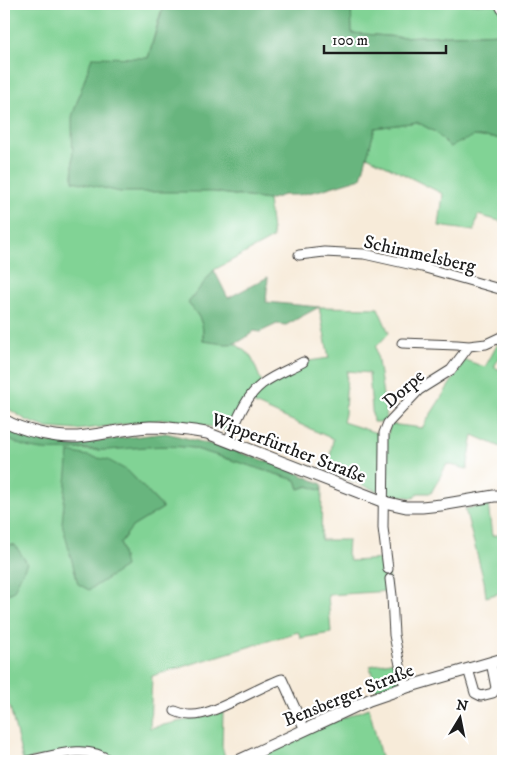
<svg xmlns="http://www.w3.org/2000/svg" width="507" height="765" font-family="'IM FELL DW Pica',serif">
	<style>
		.green { fill: #81d395; stroke: #4e7858; fill-rule: evenodd }
		.forest { fill: #68b57e; stroke: #42684d }
		.lines { fill: none; stroke-linecap: round; stroke-linejoin: round }
		.minor-casing { stroke: #3d3b38; stroke-width: 11 }
		.major-casing { stroke: #3d3b38; stroke-width: 13 }
		.minor { stroke: #fff; stroke-width: 9 }
		.major { stroke: #fff; stroke-width: 11 }
		.labels { text-anchor: middle; stroke-width: 4.5; stroke-linejoin: round; paint-order: stroke }
		.street-label { font-size: 19px; fill: #1c1c1c; stroke: #fff }
	</style>
	<rect width="100%" height="100%" fill="#fff"/>
	<filter id="ink" filterUnits="userSpaceOnUse"><feTurbulence type="fractalNoise" baseFrequency=".02" numOctaves="2"/><feDisplacementMap in="SourceGraphic" scale="10" xChannelSelector="R" yChannelSelector="G"/><feConvolveMatrix kernelMatrix="1 2 1 2 8 2 1 2 1" color-interpolation-filters="sRGB"/></filter>
	<filter id="wash" filterUnits="userSpaceOnUse"><feTurbulence type="fractalNoise" baseFrequency=".0096" numOctaves="4" result="noise"/><feDisplacementMap in="SourceGraphic" scale="20" xChannelSelector="R" yChannelSelector="G"/><feGaussianBlur stdDeviation="1.12" result="paint"/><feColorMatrix in="noise" values="0 0 0 0 0 0 0 0 0 0 0 0 0 0 0 0 0 1.4 0 .05"/><feComposite in="paint" operator="in"/></filter>
	<g filter="url(#wash)">
		<rect width="100%" height="100%" fill="#f7ebd9"/>
		<path class="green" d="M 4,4 L 163,4 L 148,58 L 214,192 L 268,200 L 273,238 L 214,270 L 188,303 C 200,317 204,322 203,341 L 236,344 L 251,356 L 262,383 L 230,432 L 211,427 L 166,419 L 77,430 L 47,428 L 26,420 L 4,406 Z
			M 351,4 L 503,4 L 503,33 L 399,37 L 352,33 Z
			M 417,122 L 435,132 L 450,147 L 473,136 L 503,139 L 503,222 L 478,215 L 474,231 L 439,226 L 443,194 L 367,156 L 375,128 Z
			M 319,307 L 378,308 L 389,333 L 376,347 L 387,422 L 373,422 L 369,373 L 347,371 L 345,414 L 343,422 L 377,433 L 381,437 L 382,493 L 328,471 L 333,439 L 248,401 L 263,385 L 309,361 L 329,358 Z
			M 500,340 L 503,342 L 503,351 L 494,367 L 503,371 L 503,448 L 473,435 L 467,469 L 447,464 L 431,493 L 418,493 L 414,498 L 386,494 L 385,446 L 390,424 L 422,428 L 465,360 L 485,367 Z
			M 4,436 L 9,440 L 73,450 C 81,448 88,451 96,450 C 128,448 160,443 193,448 L 292,479 L 296,480 L 299,489 L 308,486 L 322,491 L 321,540 L 348,540 L 347,554 L 350,561 L 386,559 L 390,591 L 328,595 L 331,633 L 301,638 L 298,632 L 152,676 L 150,728 L 223,712 L 222,746 L 226,761 L 113,761 L 89,751 L 39,757 L 23,761 L 10,707 L 4,704 L 4,595 L 13,592 L 15,545 L 4,544 ZM 128,471 L 163,508 L 132,527 L 120,543 Z
			M 488,504 L 492,536 L 503,534 L 503,592 L 486,597 L 484,581 L 465,509 Z
			M 395,661 L 399,681 L 376,690 L 370,666 Z
			M 369,708 L 382,761 L 243,761 L 307,732 Z"/>
		<path class="forest" d="M 164,4 L 351,4 L 352,33 L 399,37 L 503,33 L 503,139 L 474,136 L 450,147 L 435,132 L 417,122 L 375,128 L 361,178 L 321,190 L 299,195 L 284,195 L 268,200 L 214,192 L 120,192 L 73,181 L 72,117 L 92,57 L 148,58 Z
			M 214,270 L 228,298 L 268,277 L 266,302 L 319,307 L 286,325 L 277,324 L 260,332 L 254,331 C 234,349 227,344 203,341 C 204,322 200,317 188,303 Z
			M 4,427 L 11,432 L 47,442 L 79,443 L 166,433 L 222,447 L 282,466 L 322,484 L 322,491 L 308,486 L 299,489 L 296,480 L 292,479 L 193,448 C 164,444 137,448 108,450 C 98,451 87,448 78,449 C 52,452 26,452 4,436 Z
			M 69,452 L 108,460 L 128,471 L 163,508 L 132,527 L 120,543 L 125,567 L 89,590 L 78,584 L 62,523 Z
			M 4,544 L 15,545 L 27,563 L 13,592 L 4,595 Z
			M 80,753 L 84,761 L 35,761 Z"/>
	</g>
	<g filter="url(#ink)">
		<g class="lines">
			<g class="minor-casing">
				<path id="minor" d="M 499,4 L 503,11
					M 299,255 L 324,252 L 364,254 L 422,267 L 503,290
					M 402,343 L 457,345 L 469,346
					M 228,441 C 237,421 244,398 262,384 C 274,375 290,369 303,362
					M 388,569 L 383,528 L 384,445 L 384,433 L 388,423 L 419,390 L 451,370 L 469,346 L 486,344 L 503,336
					M 390,579 L 392,596 L 394,635 L 403,680 L 407,687
					M 468,669 L 475,693 L 481,696 L 493,693 L 496,688 L 491,662
					M 175,711 C 180,713 186,715 190,715 C 211,717 258,687 282,679 L 305,730
					M 28,761 C 53,756 87,743 110,761"/>
			</g>
			<g class="major-casing">
				<path id="major" d="M 4,420 C 22,431 56,438 78,437 C 102,435 126,428 150,427 C 170,427 188,430 207,433 L 384,502 L 406,507 L 422,507 L 441,505 L 494,496 L 503,496
					M 238,761 L 369,700 L 407,687 L 503,659"/>
			</g>
			<use href="#minor" class="minor"/>
			<use href="#major" class="major"/>
		</g>
	</g>
	<g class="labels">
		<g class="street-label">
			<text transform="translate(420 253) rotate(13)" y="7">Schimmelsberg</text>
			<text transform="translate(403 388) rotate(-41)" y="7">Dorpe</text>
			<text transform="translate(289 447) rotate(21)" y="7">Wipperfürther Straße</text>
			<text transform="translate(348 694) rotate(-22)" y="7">Bensberger Straße</text>
		</g>
	</g>
	<rect width="507" height="765" fill="none" stroke="#fff" stroke-width="20"/>
	<g transform="translate(460 718) rotate(10)" stroke="#ffffff" stroke-width="4" paint-order="stroke">
	<path d="M0-4L9 19L0 12L-9 19Z" fill="#1c1c1c"/>
	<text y="-8" font-size="14" font-weight="bold" text-anchor="middle" fill="#1c1c1c">N</text>
	</g>
	<path d="M324 45v8h122v-8" fill="none" stroke="#1c1c1c" stroke-width="2.5"/>
	<text x="332" y="45" font-size="15" fill="#1c1c1c" stroke="#ffffff" stroke-width="4" paint-order="stroke">100 m</text>
</svg>
